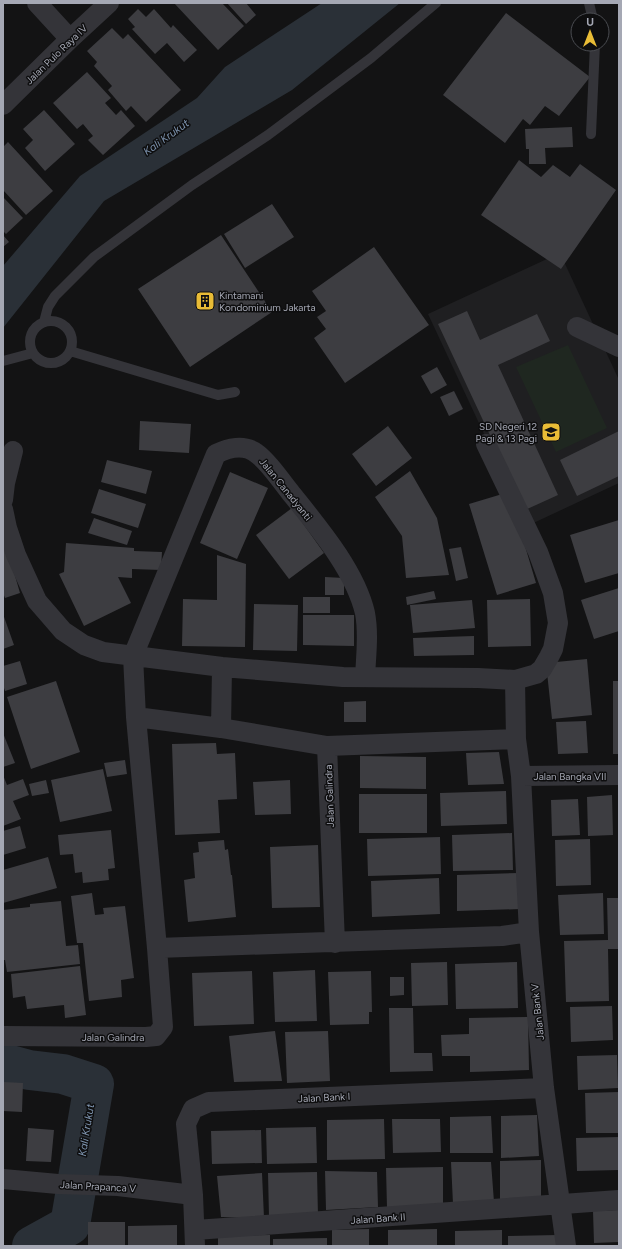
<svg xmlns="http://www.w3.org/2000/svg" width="622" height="1249" font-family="Figtree,sans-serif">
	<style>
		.built { fill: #1f1f21 }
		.green { fill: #1f2720 }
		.water { fill: #2a3037 }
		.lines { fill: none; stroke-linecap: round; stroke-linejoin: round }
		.river { stroke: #2a3037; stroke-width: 40 }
		.building { fill: #3d3d41 }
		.service { stroke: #343439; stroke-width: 10 }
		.minor { stroke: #343439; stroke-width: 20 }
		.labels { text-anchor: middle; stroke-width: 3; stroke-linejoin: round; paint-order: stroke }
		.street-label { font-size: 10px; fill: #a5a8b4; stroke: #0e0e0f }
		.poi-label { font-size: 10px; fill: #a5a8b4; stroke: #0e0e0f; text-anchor: start }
		.water-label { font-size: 11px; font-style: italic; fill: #7d93ae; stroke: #0e0e0f }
	</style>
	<rect width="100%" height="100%" fill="#131314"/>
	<path class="built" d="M 560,253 L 619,380 L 619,483 L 527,526 L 428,314 Z"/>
	<path class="green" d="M 568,345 L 607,428 L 556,452 L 516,367 Z"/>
	<path class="water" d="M 322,3 L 400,3 L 292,90 L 104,201 L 3,328 L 3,266 L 80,176 L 197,98 L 225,67 Z"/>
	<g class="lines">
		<path class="river" d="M 3,1063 L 29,1070 L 63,1074 L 94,1084 L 70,1225 L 32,1246"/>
	</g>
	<path class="building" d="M 174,3 L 222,3 L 244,26 L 218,50 Z
		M 227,3 L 246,3 L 256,15 L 246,24 Z
		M 138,9 L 146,17 L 154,9 L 171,28 L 173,25 L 197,50 L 184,62 L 167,43 L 155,54 L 132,29 L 135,27 L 128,19 Z
		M 506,13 L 590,77 L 559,116 L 545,106 L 530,125 L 523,119 L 505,143 L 443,95 Z
		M 112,28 L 123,39 L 128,34 L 181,90 L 146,122 L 131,106 L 126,111 L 108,90 L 112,86 L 94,66 L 97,62 L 87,51 Z
		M 87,72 L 111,98 L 105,103 L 116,115 L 121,110 L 135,126 L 103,155 L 88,140 L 93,136 L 83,124 L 77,129 L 53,103 Z
		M 44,110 L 75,144 L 45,171 L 25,148 L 33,140 L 23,129 Z
		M 572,127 L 573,147 L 545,148 L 546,164 L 529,164 L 529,149 L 526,149 L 525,129 Z
		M 8,142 L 53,191 L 26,215 L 3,190 L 3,147 Z
		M 519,160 L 541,177 L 553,165 L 570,177 L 580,164 L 616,190 L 561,269 L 481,215 Z
		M 3,197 L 23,218 L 6,234 L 3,231 Z
		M 272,204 L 294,237 L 245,268 L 224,234 Z
		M 3,235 L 9,242 L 3,247 Z
		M 221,235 L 272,312 L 190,367 L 138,289 Z
		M 374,247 L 429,325 L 345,383 L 314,338 L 326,329 L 317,317 L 326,311 L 312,291 Z
		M 467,311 L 480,340 L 537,314 L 550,341 L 498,365 L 558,495 L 525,510 L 438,324 Z
		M 437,367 L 447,385 L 431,394 L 421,376 Z
		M 454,391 L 463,409 L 449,416 L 440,397 Z
		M 140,421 L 191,424 L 189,453 L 139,450 Z
		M 388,426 L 412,458 L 376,486 L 352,454 Z
		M 619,431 L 619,476 L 577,496 L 560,460 Z
		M 107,460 L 152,471 L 146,494 L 101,482 Z
		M 410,471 L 437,518 L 449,575 L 406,578 L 402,536 L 375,497 Z
		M 230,472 L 268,488 L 237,559 L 200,543 Z
		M 99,489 L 146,504 L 138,528 L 91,513 Z
		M 509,492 L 536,583 L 497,595 L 469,504 Z
		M 292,508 L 324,553 L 289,579 L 256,535 Z
		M 94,518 L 132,531 L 127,545 L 88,533 Z
		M 619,520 L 619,573 L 585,583 L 570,535 Z
		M 5,541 L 20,593 L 5,598 L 3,593 L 3,542 Z
		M 66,543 L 134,548 L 134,551 L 162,552 L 161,570 L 132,569 L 132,578 L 118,577 L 131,603 L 84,626 L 59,574 L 64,572 Z
		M 461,547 L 468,578 L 456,581 L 449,549 Z
		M 217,555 L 246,564 L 245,647 L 182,646 L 183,599 L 217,600 Z
		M 325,577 L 344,578 L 344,595 L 325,595 Z
		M 619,588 L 619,631 L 594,639 L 581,600 Z
		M 434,591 L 436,599 L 407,605 L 406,597 Z
		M 303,597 L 330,597 L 330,613 L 303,613 Z
		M 530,599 L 531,646 L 488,647 L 487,600 Z
		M 472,600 L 475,628 L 413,633 L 410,605 Z
		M 254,604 L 298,605 L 297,651 L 253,650 Z
		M 3,614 L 14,645 L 3,649 Z
		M 303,615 L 354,615 L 354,646 L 303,645 Z
		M 474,636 L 474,655 L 414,656 L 413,638 Z
		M 587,659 L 592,715 L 552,719 L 546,663 Z
		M 20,661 L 27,684 L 5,691 L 3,685 L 3,666 Z
		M 56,681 L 80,752 L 31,769 L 7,697 Z
		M 613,681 L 619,681 L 619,754 L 613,754 Z
		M 366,701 L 366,722 L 344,722 L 344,702 Z
		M 586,721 L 588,753 L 558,754 L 556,722 Z
		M 3,733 L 15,763 L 3,767 Z
		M 216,743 L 217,754 L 235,753 L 237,799 L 218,800 L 220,833 L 175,835 L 172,744 Z
		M 499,752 L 504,784 L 468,785 L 466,753 Z
		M 360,756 L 426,757 L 426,789 L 360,788 Z
		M 125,760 L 127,774 L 107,777 L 104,763 Z
		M 103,769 L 112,811 L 60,822 L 51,780 Z
		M 3,775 L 7,785 L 23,779 L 29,795 L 13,801 L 21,819 L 3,826 Z
		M 46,780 L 49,793 L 32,796 L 29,784 Z
		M 290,780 L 291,814 L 255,815 L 253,782 Z
		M 506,791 L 507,824 L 441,826 L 440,793 Z
		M 359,794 L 427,794 L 427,833 L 359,833 Z
		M 612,795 L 613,835 L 588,836 L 587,797 Z
		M 578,799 L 580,835 L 552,836 L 551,800 Z
		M 20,826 L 26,848 L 3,855 L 3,831 Z
		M 111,830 L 115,868 L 108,869 L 109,880 L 83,883 L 82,872 L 75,873 L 73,854 L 60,855 L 58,835 Z
		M 512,833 L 513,870 L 453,871 L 452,835 Z
		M 440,837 L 441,874 L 368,876 L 367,839 Z
		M 590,839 L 591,885 L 556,886 L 555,840 Z
		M 224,840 L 225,850 L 228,849 L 231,875 L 232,875 L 236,917 L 188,922 L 184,880 L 195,878 L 193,853 L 199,852 L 198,842 Z
		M 318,845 L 320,907 L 272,908 L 270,847 Z
		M 48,857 L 57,888 L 3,903 L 3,870 Z
		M 519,873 L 520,909 L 457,911 L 457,875 Z
		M 439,878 L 440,914 L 372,917 L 371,881 Z
		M 92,893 L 95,915 L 104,914 L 103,908 L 125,906 L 134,978 L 121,980 L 122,997 L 89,1001 L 83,943 L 77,943 L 71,896 Z
		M 603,893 L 604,934 L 560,935 L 558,895 Z
		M 607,898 L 619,898 L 619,949 L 608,949 L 609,1001 L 566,1002 L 564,941 L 608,940 Z
		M 61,901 L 66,946 L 78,945 L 80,964 L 7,972 L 5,960 L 3,960 L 3,910 L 30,907 L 30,904 Z
		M 447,962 L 448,1005 L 412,1006 L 411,963 Z
		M 517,962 L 518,1008 L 456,1009 L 455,964 Z
		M 80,966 L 86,1015 L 65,1018 L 64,1005 L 27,1009 L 25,996 L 13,998 L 11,974 Z
		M 315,970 L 317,1021 L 275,1022 L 273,972 Z
		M 252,971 L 254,1024 L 194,1026 L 192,973 Z
		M 371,971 L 372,1012 L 369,1012 L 369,1024 L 330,1025 L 328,972 Z
		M 390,977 L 404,977 L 404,995 L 390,996 Z
		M 612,1006 L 613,1040 L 571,1042 L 570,1007 Z
		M 389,1008 L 413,1008 L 414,1053 L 432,1053 L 433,1071 L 390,1072 Z
		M 528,1017 L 529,1070 L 470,1072 L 470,1056 L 442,1056 L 441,1035 L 469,1034 L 469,1018 Z
		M 275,1031 L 282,1081 L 234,1082 L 229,1036 Z
		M 328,1031 L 330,1081 L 287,1083 L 285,1032 Z
		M 617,1055 L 618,1088 L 578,1090 L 577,1056 Z
		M 3,1082 L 23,1083 L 22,1112 L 3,1111 Z
		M 619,1092 L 619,1133 L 586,1133 L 585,1093 Z
		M 537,1115 L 539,1156 L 501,1158 L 501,1116 Z
		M 491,1116 L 493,1153 L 450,1153 L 450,1117 Z
		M 384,1119 L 385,1159 L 327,1160 L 327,1120 Z
		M 392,1119 L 440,1119 L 441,1152 L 393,1153 Z
		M 316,1127 L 317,1163 L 267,1164 L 266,1128 Z
		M 28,1128 L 54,1130 L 51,1162 L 26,1161 Z
		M 261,1130 L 262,1163 L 212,1164 L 211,1131 Z
		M 619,1137 L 619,1170 L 577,1171 L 576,1138 Z
		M 541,1160 L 541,1204 L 500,1206 L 500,1161 Z
		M 451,1162 L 491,1162 L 494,1202 L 453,1204 Z
		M 443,1167 L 443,1207 L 387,1208 L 386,1168 Z
		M 325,1171 L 377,1172 L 378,1207 L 326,1210 Z
		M 317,1172 L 318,1216 L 269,1217 L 268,1173 Z
		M 262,1173 L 264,1218 L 221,1217 L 217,1176 Z
		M 619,1210 L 619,1242 L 594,1243 L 593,1211 Z
		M 88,1222 L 125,1222 L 125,1246 L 88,1246 Z
		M 177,1225 L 177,1246 L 128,1246 L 128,1226 Z
		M 369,1229 L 369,1246 L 332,1246 L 332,1230 Z
		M 437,1229 L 437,1246 L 388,1246 L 388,1230 Z
		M 502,1230 L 502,1246 L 455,1246 L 455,1231 Z
		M 270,1235 L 270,1246 L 218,1246 L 218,1236 Z
		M 558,1235 L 559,1246 L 508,1246 L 508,1236 Z
		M 327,1238 L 327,1246 L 273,1246 L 273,1239 Z"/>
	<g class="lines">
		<path class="service" d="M 589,3 L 593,20
			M 591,134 L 595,44
			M30 342a21 21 0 1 1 42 0a21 21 0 1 1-42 0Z
			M 44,322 L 48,307 L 55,296 L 94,257 L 192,185 L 268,135 L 371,58 L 436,3
			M 70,351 L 218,395 L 235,392
			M 3,361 L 33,353"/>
		<path class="minor" d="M 37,3 L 70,39
			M 3,105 L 70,39 L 109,3
			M 577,327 L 619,347
			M 3,500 L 5,483 L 13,451
			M 3,509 L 7,528 L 16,555 L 37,601 L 63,631 L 84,645 L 103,652 L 222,667 L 343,677 L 478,678 L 515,680 L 536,674 L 542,669 L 549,657 L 553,649 L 558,623 L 553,593 L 538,552 L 486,444
			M 515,680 L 516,739 L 521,776 L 529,932 L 544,1088 L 566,1246
			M 136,717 L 221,728 L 327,746 L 516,739
			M 221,728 L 222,667
			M 327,746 L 335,943
			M 521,776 L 619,775
			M 157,948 L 502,936 L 529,932
			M 3,1036 L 146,1037 L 156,1036 L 163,1027 L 157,948 L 136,717 L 133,656 L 216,454 C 228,448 244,444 256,453 C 269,462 280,480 290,492 C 317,526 355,570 365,613 C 369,634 366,656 365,677
			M 3,1179 L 58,1184 L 118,1186 L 193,1195
			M 195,1230 L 619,1200
			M 195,1246 L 193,1195 L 186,1124 L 193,1109 L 209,1102 L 544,1088"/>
	</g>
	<defs>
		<g id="building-square" transform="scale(1)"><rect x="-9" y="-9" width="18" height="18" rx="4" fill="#e9bc36" stroke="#0e0e0f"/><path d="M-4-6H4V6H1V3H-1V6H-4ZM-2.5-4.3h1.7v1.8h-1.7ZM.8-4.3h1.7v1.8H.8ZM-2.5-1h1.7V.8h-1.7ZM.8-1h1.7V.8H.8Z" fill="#111"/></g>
		<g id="school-square" transform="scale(1)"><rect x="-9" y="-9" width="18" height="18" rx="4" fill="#e9bc36" stroke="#0e0e0f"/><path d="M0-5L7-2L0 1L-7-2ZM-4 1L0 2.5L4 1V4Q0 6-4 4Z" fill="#111"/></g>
	</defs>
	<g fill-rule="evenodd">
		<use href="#building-square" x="205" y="301"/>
		<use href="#school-square" x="551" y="432"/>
	</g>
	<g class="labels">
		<g class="street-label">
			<text transform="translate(56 54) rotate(-44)" y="4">Jalan Pulo Raya IV</text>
			<text transform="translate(286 489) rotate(51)" y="4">Jalan Canadyanti</text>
			<text x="570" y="780">Jalan Bangka VII</text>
			<text transform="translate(329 796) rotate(-92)" y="4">Jalan Galindra</text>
			<text transform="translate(537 1012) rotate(-96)" y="4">Jalan Bank V</text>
			<text x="113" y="1041">Jalan Galindra</text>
			<text transform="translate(324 1097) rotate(-3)" y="4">Jalan Bank I</text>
			<text transform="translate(98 1186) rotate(3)" y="4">Jalan Prapanca V</text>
			<text transform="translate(378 1218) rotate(-4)" y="4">Jalan Bank II</text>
		</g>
		<g class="poi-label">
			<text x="219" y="299">Kintamani<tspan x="219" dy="12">Kondominium Jakarta</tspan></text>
			<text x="537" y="430" text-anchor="end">SD Negeri 12<tspan x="537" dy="12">Pagi &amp; 13 Pagi</tspan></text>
		</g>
		<g class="water-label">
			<text transform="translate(166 137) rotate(-36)" y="4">Kali Krukut</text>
			<text transform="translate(86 1130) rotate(-81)" y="4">Kali Krukut</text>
		</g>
	</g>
	<rect width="622" height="1249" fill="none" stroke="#a5a8b4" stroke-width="8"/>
	<g transform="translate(590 32)"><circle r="19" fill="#0e0e0f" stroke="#4a4c51"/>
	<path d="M0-3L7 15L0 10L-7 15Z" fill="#e9bc36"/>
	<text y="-6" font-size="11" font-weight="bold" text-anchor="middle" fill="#a5a8b4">U</text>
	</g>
</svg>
